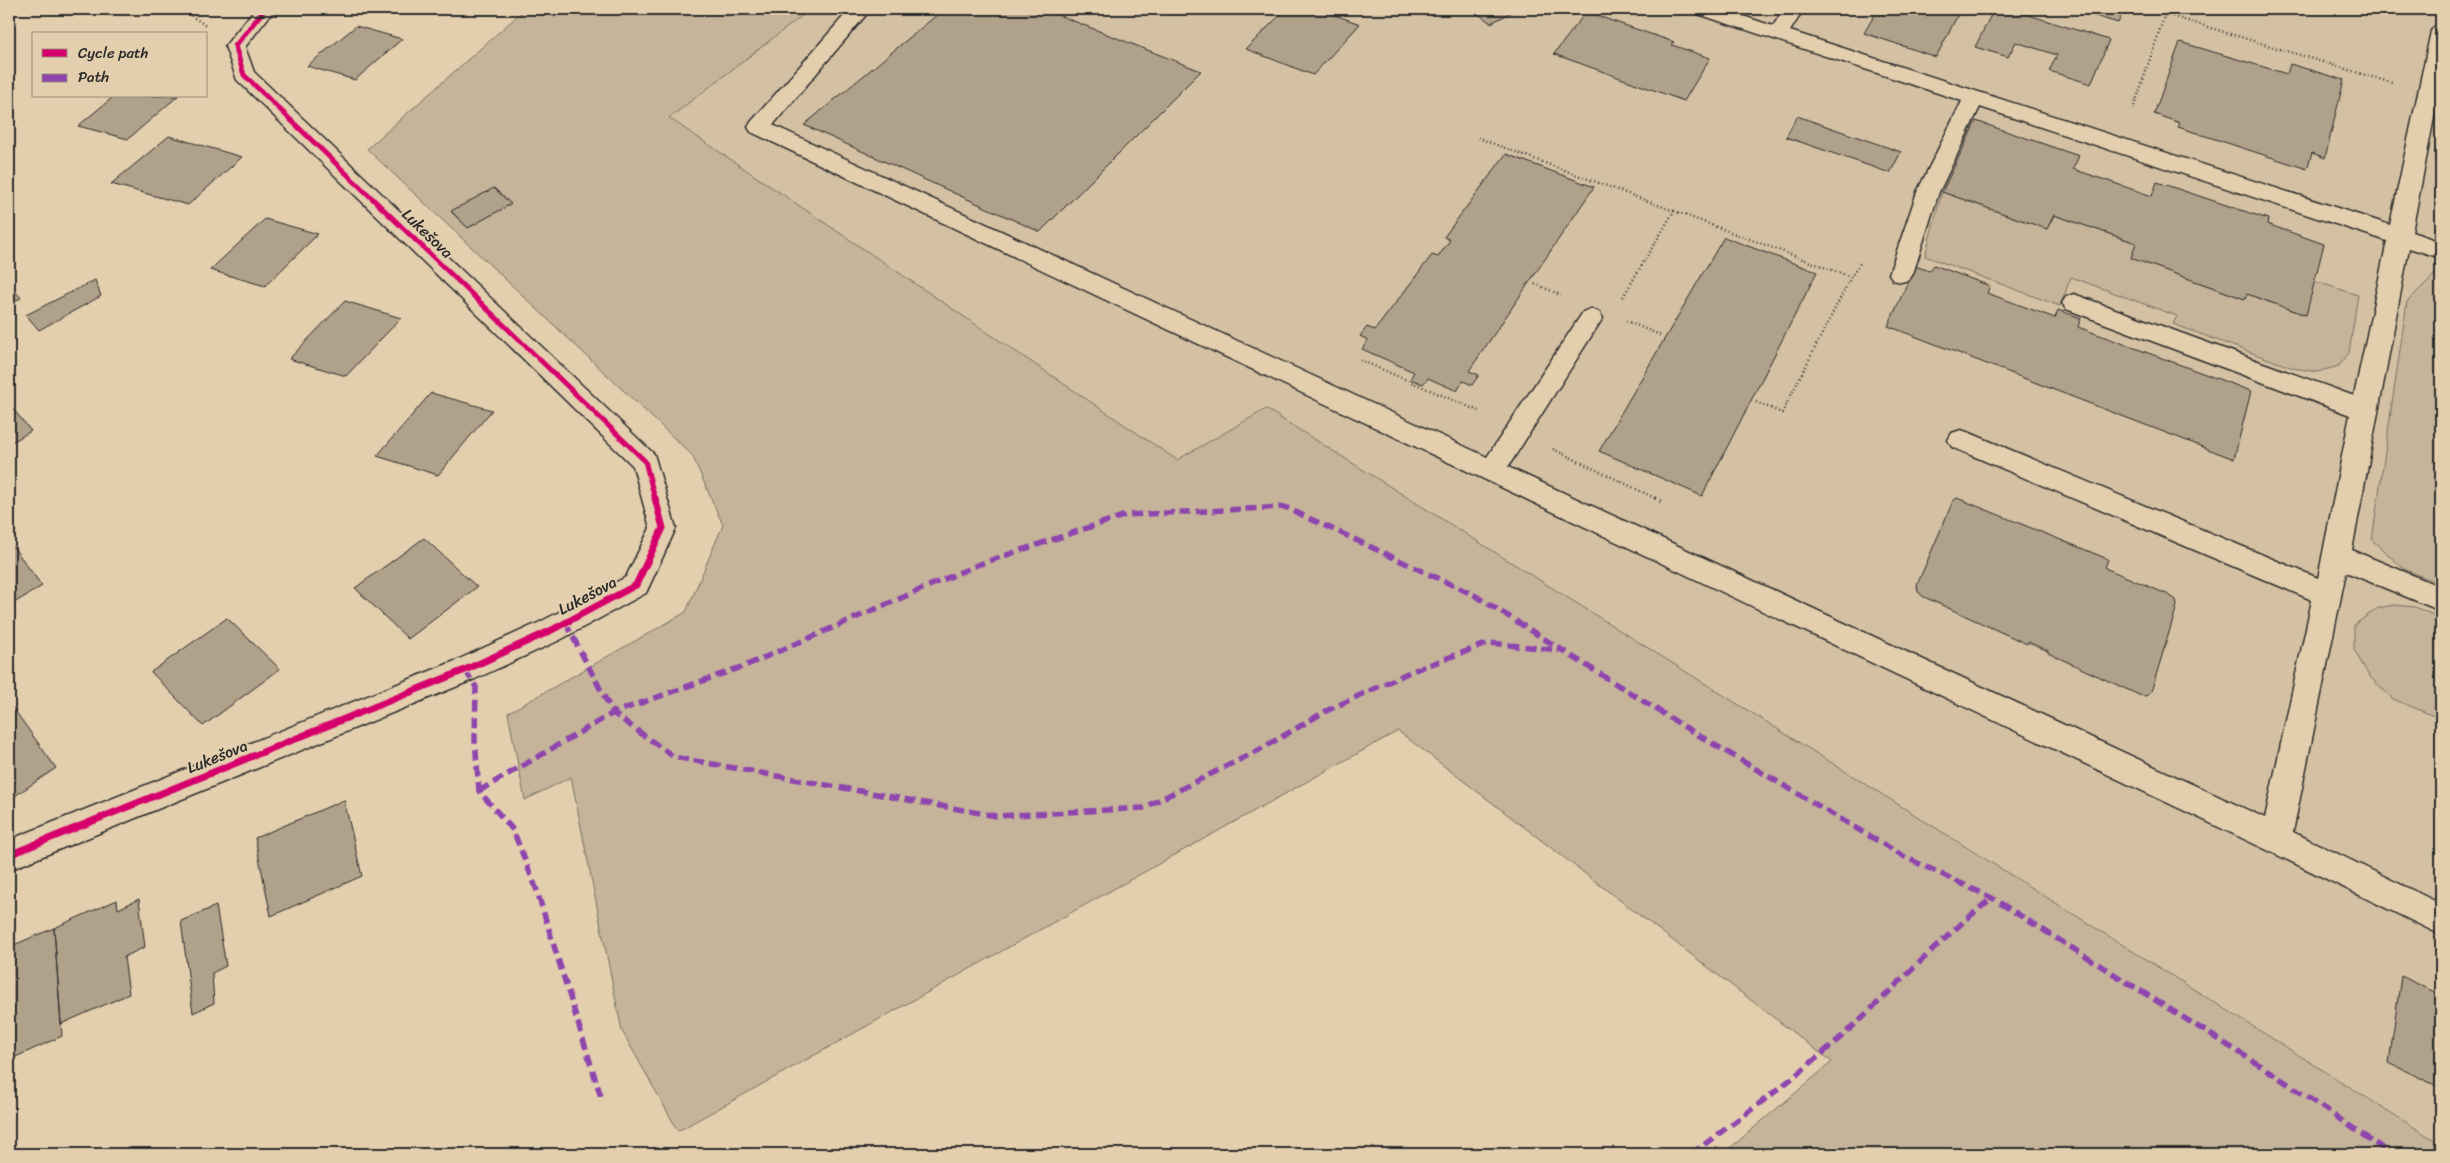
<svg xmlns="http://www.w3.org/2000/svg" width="2450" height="1163" font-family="Sriracha,sans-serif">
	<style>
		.built { fill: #d4c1a3 }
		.green { fill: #c5b499; stroke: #787062; fill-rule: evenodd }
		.building { fill: #b0a18a; stroke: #2b2b2b }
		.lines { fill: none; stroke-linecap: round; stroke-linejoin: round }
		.minor-casing { stroke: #2b2b2b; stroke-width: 3 }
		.path-far1 { stroke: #2b2b2b; stroke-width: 2.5; stroke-dasharray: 1 3; stroke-linecap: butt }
		.path { stroke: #2b2b2b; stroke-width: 4; stroke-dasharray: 1 4.5; stroke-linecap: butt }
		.minor { fill: #e3cfae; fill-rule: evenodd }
		.quiet { stroke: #8e44ad; stroke-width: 5.5; stroke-dasharray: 11 5.5; stroke-linecap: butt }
		.cycleway-far1-casing { stroke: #e3cfae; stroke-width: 8 }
		.cycleway-casing { stroke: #e3cfae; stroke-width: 10 }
		.cycleway-far1 { stroke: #d6006c; stroke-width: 5 }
		.cycleway { stroke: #d6006c; stroke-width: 7 }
		.labels { text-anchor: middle; stroke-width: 4; stroke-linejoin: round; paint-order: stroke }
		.street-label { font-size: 16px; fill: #2b2b2b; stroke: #e3cfae }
	</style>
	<rect width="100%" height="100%" fill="#e3cfae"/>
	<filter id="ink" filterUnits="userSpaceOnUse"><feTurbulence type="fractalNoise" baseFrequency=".02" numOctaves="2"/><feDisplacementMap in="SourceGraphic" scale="10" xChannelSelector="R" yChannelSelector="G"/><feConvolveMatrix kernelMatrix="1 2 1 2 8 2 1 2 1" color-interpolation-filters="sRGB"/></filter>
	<g filter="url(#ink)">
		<path class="built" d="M 811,9 L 2441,9 L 2441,1143 L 1266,409 L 1177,460 L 669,118 Z"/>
		<path class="green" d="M 525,9 L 811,9 L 669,118 L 1177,460 L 1266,409 L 2441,1144 L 2441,1154 L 1723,1154 L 1832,1062 L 1398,731 L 678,1131 L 622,1031 L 571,777 L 525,800 L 508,713 L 686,612 L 723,525 L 692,455 L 367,149 ZM 494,189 L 511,204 L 468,228 L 451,212 Z
			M 1942,192 L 2047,229 L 2054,215 L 2136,243 L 2131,258 L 2245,299 L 2247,294 L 2305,315 L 2314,281 L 2358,295 L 2349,353 L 2339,366 L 2317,372 L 2293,368 L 2173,324 L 2177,316 L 2071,277 L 2060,306 L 1925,256 Z
			M 2436,273 L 2441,274 L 2441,584 L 2404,569 L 2372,540 L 2407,302 Z
			M 2394,605 L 2415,607 L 2441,618 L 2441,719 L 2393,699 L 2369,676 L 2354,650 L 2354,625 L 2378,608 Z"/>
		<path class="building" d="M 944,9 L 1043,9 L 1201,71 L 1040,232 L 804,125 Z
			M 1286,9 L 1318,9 L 1360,24 L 1313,75 L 1246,49 Z
			M 1471,9 L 1518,9 L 1491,23 Z
			M 1878,9 L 1961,9 L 1936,57 L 1864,33 Z
			M 1994,9 L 2009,9 L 2109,40 L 2091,84 L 2049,71 L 2057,55 L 2016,42 L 2008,57 L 1975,47 Z
			M 2072,9 L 2124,9 L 2118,23 Z
			M 1586,12 L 1674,42 L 1672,45 L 1710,58 L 1684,101 L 1554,54 Z
			M 356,26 L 402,39 L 355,80 L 307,66 Z
			M 2180,42 L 2287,74 L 2290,64 L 2344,80 L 2325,158 L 2312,153 L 2307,169 L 2178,127 L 2180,123 L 2154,114 Z
			M 108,96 L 178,96 L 128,139 L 78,126 L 113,97 Z
			M 1797,116 L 1901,152 L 1890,173 L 1786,137 Z
			M 1976,121 L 2079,156 L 2073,169 L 2152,196 L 2157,182 L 2268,219 L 2267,224 L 2324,244 L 2306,315 L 2247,294 L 2245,299 L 2131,258 L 2136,243 L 2054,215 L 2047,229 L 1942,192 Z
			M 169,136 L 242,157 L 188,205 L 111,184 Z
			M 1506,154 L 1594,187 L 1469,371 L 1479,375 L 1472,385 L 1463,381 L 1457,391 L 1428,378 L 1423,384 L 1410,379 L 1414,372 L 1362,349 L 1368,340 L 1360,336 L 1367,327 L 1375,330 L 1432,255 L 1438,257 L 1450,240 L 1444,237 Z
			M 494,188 L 511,204 L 468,228 L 451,211 Z
			M 265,219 L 318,234 L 265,286 L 210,270 Z
			M 1724,237 L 1817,272 L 1702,496 L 1599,451 Z
			M 1934,265 L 1990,286 L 1987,293 L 2055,318 L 2058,310 L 2081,318 L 2078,327 L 2251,391 L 2234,459 L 1888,326 L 1915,266 L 1930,271 Z
			M 95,280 L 101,296 L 39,330 L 26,315 Z
			M 9,284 L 21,298 L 9,304 Z
			M 345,301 L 401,318 L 346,376 L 289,359 Z
			M 431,393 L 492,410 L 438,475 L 377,456 Z
			M 9,404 L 31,431 L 9,444 Z
			M 1957,498 L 2108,559 L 2105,568 L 2169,595 L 2176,600 L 2177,606 L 2151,692 L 2146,696 L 2139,695 L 2048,653 L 2048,651 L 2028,642 L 2027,644 L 1924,597 L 1918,592 L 1917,585 L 1953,501 Z
			M 424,538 L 477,587 L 408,639 L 355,588 Z
			M 9,541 L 42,586 L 9,606 Z
			M 227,618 L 280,669 L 203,726 L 151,672 Z
			M 13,708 L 56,768 L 9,800 L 9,711 Z
			M 344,800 L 362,876 L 271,916 L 255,838 Z
			M 139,899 L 145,947 L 124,957 L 129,994 L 61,1024 L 54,928 L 117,900 L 118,909 Z
			M 216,906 L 226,966 L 212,973 L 214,1003 L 193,1013 L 181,921 Z
			M 54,928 L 62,1036 L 9,1060 L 9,947 Z
			M 2401,976 L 2441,995 L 2441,1088 L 2389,1063 Z"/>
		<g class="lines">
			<g class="minor-casing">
				<path id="minor" d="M 255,9 L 275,9 L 245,47 L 254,72 L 654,454 L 676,528 L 646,593 L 560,640 L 475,679 L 9,870 L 9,840 L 455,661 L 540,622 L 626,577 L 650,528 L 633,466 L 237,80 L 225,46 Z
					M 850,9 L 871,9 L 773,125 L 1487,457 L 1583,312 L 1591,309 L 1599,312 L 1603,318 L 1599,324 L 1508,467 L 2265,818 L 2312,600 L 1952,447 L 1948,440 L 1952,433 L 1961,430 L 1970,433 L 2318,578 L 2350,415 L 2066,309 L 2062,303 L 2066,297 L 2074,294 L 2082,297 L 2354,396 L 2387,241 L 1980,107 L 1939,192 L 1913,274 L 1909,280 L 1901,282 L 1893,280 L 1889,274 L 1917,192 L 1962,101 L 1695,13 L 1692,9 L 1722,9 L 1773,26 L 1784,9 L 1804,9 L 1790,31 L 2390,225 L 2431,31 L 2434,27 L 2441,25 L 2441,81 L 2412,232 L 2441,242 L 2441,258 L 2409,248 L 2352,550 L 2441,587 L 2441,611 L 2346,572 L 2293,832 L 2441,904 L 2441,935 L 2265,849 L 751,132 L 748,127 L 751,122 Z"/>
			</g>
			<path class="path-far1" d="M 181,9 L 205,25
				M 2165,14 L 2392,83
				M 2133,110 L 2165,14 L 2146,9
				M 1478,138 L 1674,211
				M 1535,284 L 1561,295
				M 1623,297 L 1674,211 L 1851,277 L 1860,263
				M 1626,321 L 1660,335
				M 1360,360 L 1481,412
				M 1756,402 L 1782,413 L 1851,277
				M 1553,449 L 1657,499"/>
			<path class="path" d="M 1655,498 L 1661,501"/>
			<use href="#minor" class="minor"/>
			<path class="quiet" d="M 565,622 L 613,713 L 674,757 L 996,816 L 1143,808 L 1259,750 L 1326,711 L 1412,671 L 1489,643 L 1560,650
				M 465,670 L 476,687 L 475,740 L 479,791 L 513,830 L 536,888 L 601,1097
				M 479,791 L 613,713 L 747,665 L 977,565 L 1126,515 L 1285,507 L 1476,596 L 1683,726 L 1905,857 L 1992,898 L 2269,1071 L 2391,1154
				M 1691,1154 C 1742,1117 1794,1079 1841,1037 C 1892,991 1938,941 1992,898"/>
			<g class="cycleway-far1-casing">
				<path id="cycleway-far1" d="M 265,9 L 235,46 L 244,75 L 645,461 L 655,499"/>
			</g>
			<g class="cycleway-casing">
				<path id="cycleway" d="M 9,855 L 465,670 L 550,631 L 636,585 L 663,528 L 655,498"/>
			</g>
			<use href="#cycleway-far1" class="cycleway-far1"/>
			<use href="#cycleway" class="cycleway"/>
		</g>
	</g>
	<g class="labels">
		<g class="street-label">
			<text transform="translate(428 233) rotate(44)" y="6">Lukešova</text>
			<text transform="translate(587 595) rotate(-28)" y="6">Lukešova</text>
			<text transform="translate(217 756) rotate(-22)" y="6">Lukešova</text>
		</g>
	</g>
	<rect width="2450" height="1163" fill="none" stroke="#e3cfae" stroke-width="30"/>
	<rect x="15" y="15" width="2420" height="1133" fill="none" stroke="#2b2b2b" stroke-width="2" filter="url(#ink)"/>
	<rect x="32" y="32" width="175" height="65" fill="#e3cfae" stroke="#998d7a"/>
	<rect x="42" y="49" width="25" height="8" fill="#d6006c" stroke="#998d7a"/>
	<text x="78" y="58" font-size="15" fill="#2b2b2b">Cycle path</text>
	<rect x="42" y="74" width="25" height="8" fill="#8e44ad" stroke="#998d7a"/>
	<text x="78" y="82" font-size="15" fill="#2b2b2b">Path</text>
</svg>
